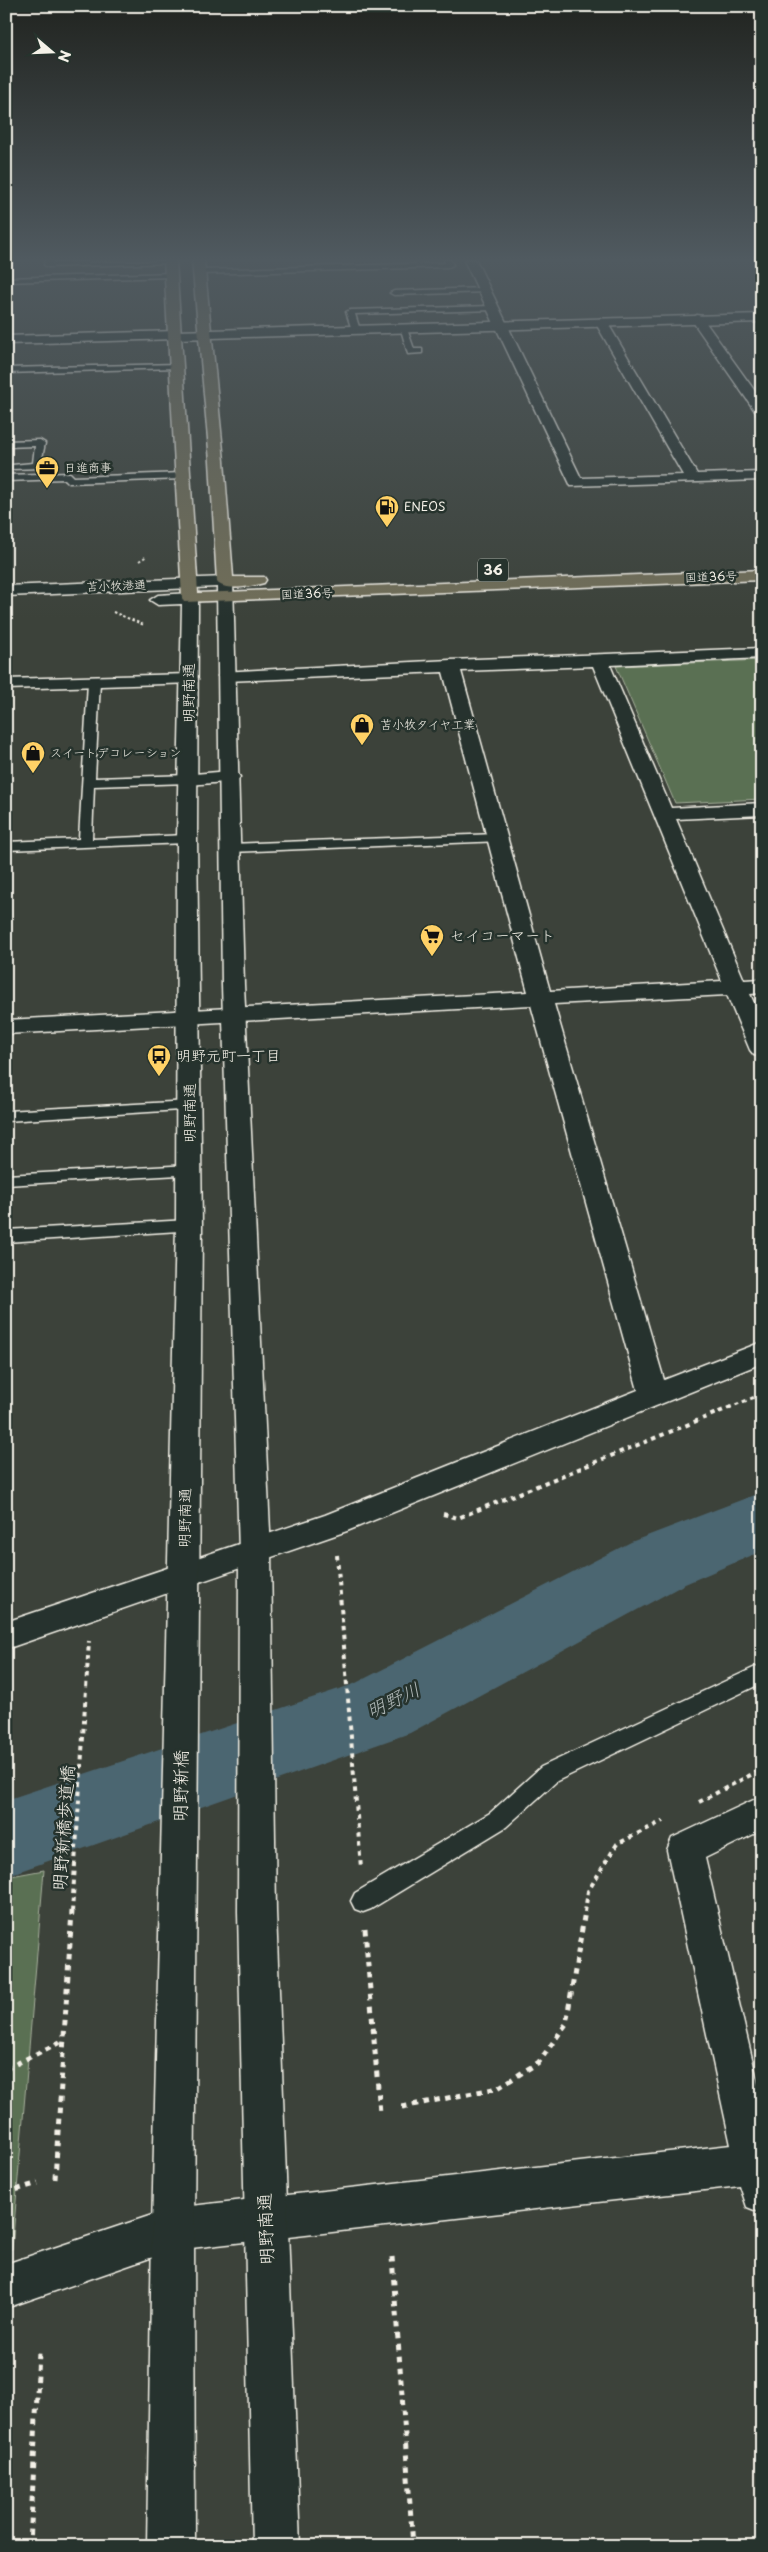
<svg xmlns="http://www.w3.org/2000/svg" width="768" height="2552" font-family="'Playpen Sans','Klee One',sans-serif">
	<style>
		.green { fill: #5a6f52; stroke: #a7b09d }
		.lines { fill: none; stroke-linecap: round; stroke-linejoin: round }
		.river { fill: #4c6671; fill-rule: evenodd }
		.service-casing { stroke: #f4f1e8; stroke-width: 3 }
		.minor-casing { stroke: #f4f1e8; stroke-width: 3 }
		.tertiary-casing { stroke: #f4f1e8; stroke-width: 3 }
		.trunk-casing { stroke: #f4f1e8; stroke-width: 3 }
		.path-far3 { stroke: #f4f1e8; stroke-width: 2; stroke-dasharray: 2.5 2.5; stroke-linecap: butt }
		.path-far2 { stroke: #f4f1e8; stroke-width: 3; stroke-dasharray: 4 4; stroke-linecap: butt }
		.path-far1 { stroke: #f4f1e8; stroke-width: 4; stroke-dasharray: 4.5 4.5; stroke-linecap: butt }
		.path { stroke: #f4f1e8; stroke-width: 5; stroke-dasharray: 5.5 5.5; stroke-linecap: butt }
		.service { fill: #26332d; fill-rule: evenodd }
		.minor { fill: #26332d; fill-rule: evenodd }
		.tertiary { fill: #26332d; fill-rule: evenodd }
		.trunk { fill: #716e59; fill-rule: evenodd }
		.labels { text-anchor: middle; stroke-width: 5; stroke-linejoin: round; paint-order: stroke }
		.far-poi-label { font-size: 12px; fill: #f4f1e8; stroke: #26332d; text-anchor: start }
		.far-street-label { font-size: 12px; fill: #f4f1e8; stroke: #26332d }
		.shield { fill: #26332d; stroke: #b6b8b0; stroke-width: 1 }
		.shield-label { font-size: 14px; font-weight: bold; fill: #f4f1e8 }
		.street-label { font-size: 15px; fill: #f4f1e8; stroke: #26332d }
		.poi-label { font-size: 15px; fill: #f4f1e8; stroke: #26332d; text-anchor: start }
		.near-street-label { font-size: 18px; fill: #f4f1e8; stroke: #26332d }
		.near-water-label { font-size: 19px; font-style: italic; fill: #b1b9b8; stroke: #26332d }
	</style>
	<rect width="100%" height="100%" fill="#3c423a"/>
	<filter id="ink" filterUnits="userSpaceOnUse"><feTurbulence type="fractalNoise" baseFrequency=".02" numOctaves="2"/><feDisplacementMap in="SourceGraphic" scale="10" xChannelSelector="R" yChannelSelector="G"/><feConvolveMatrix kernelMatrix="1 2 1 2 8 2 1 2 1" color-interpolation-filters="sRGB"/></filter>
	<g filter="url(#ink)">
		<path class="green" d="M 762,660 L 762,799 L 675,803 L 616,666 Z
			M 44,1870 L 12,2249 L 6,2250 L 6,1877 Z"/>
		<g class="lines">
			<path class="river" d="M 762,1492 L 762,1551 L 685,1584 L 410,1733 L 6,1876 L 6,1800 L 354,1684 L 631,1542 Z"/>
			<g class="service-casing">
				<path id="service" d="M 45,260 L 53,260 L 52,263 L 174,261 L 170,263 L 48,267 L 44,265 Z
					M 444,260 L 451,260 L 453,265 L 449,267 L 199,274 L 195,272 L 199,270 L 445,263 Z
					M 174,273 L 171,277 L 6,282 L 6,278 Z
					M 484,288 L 488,290 L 487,292 L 394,295 L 390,293 L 394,291 Z
					M 492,306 L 496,308 L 495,310 L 355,314 L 360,330 L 356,332 L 352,330 L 346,312 L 350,310 Z
					M 400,326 L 406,326 L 414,349 L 422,349 L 422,353 L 408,354 Z
					M 179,364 L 179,368 L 176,368 L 6,373 L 6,368 Z
					M 40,440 L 45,443 L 40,468 L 12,469 L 12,465 L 33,463 L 35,446 L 6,447 L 6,441 Z
					M 70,473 L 74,477 L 183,473 L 188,476 L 183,479 L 69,483 L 65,479 L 6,481 L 6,475 Z
					M 94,679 L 100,682 L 95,778 L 189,775 L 195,779 L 189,783 L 94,786 L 92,839 L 187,835 L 194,839 L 187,843 L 6,850 L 6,842 L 79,839 L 88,682 Z
					M 497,834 L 504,838 L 502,841 L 231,852 L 224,848 L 231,844 Z
					M 190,1101 L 198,1106 L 196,1109 L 6,1121 L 6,1111 Z
					M 190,1165 L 196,1166 L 198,1170 L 196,1174 L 6,1185 L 6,1175 Z
					M 189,1220 L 195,1222 L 197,1226 L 195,1230 L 6,1242 L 6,1230 Z
					M 762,1664 L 762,1683 L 557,1781 L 506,1827 L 371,1909 L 363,1912 L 355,1909 L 351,1901 L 355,1893 L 490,1813 L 541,1767 Z"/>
			</g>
			<g class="minor-casing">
				<path id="minor" d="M 464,260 L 476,260 L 581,478 L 683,475 L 595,322 L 601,318 L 607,322 L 697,474 L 762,472 L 762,480 L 571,486 Z
					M 697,315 L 701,316 L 762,401 L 762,415 L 757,414 L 691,319 Z
					M 762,648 L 762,658 L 610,665 L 671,808 L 762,803 L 762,815 L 676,819 L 744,980 L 762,979 L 762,993 L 750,994 L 762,1021 L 762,1057 L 754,1055 L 750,1050 L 727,995 L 554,1004 L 664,1380 L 762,1342 L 762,1363 L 347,1531 L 6,1649 L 6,1622 L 325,1515 L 638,1390 L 531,1005 L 6,1034 L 6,1020 L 528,992 L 443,672 L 227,681 L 221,680 L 218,676 L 221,672 L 450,660 ZM 593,666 L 722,981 L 550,991 L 461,671 Z
					M 189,674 L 195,675 L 198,679 L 195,683 L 6,689 L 6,679 Z
					M 230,771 L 237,773 L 240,777 L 237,781 L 189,785 L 182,783 L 179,779 L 182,775 Z
					M 762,1796 L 762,1830 L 705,1858 L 762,2101 L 762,2213 L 747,2207 L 740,2186 L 173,2250 L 6,2308 L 6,2264 L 173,2208 L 731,2145 L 667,1850 L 672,1838 Z"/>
			</g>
			<g class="tertiary-casing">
				<path id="tertiary" d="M 762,314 L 762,322 L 6,344 L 6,336 Z
					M 225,577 L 233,582 L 244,985 L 271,1552 L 276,1912 L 300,2546 L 252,2546 L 238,1912 L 239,1552 L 222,985 L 217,587 L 6,596 L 6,586 Z
					M 190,593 L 198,598 L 197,839 L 202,1226 L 194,2229 L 195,2546 L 147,2546 L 152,2229 L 176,1226 L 177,839 L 182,604 L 158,605 L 150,600 L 158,595 Z"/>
			</g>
			<g class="trunk-casing">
				<path id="trunk" d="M 164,260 L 176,260 L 198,593 L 762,570 L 762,580 L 184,602 L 182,598 Z
					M 192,260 L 204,260 L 224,461 L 233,577 L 264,577 L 266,580 L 264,583 C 253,586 224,592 217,582 L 210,461 Z"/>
			</g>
			<path class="path-far3" d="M 139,561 L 147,556
				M 113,612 L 144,625"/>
			<path class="path-far2" d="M 728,1408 L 762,1394"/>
			<path class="path-far1" d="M 443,1514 L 458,1518 L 731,1407
				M 337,1555 L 361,1868
				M 699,1802 L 762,1769
				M 72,1912 L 89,1641
				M 585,1912 L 588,1891 L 617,1844 L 663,1821"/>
			<path class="path" d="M 365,1929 L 380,2113
				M 6,2069 L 64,2040
				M 402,2107 L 498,2088 L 539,2062 L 566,2024 L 585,1911
				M 55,2179 L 72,1911
				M 6,2193 L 38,2183
				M 392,2257 L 413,2546
				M 30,2546 L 39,2352"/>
			<use href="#service" class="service"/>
			<use href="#minor" class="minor"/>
			<use href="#tertiary" class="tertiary"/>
			<use href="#trunk" class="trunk"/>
		</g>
	</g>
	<linearGradient id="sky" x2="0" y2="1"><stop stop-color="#212420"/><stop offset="0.42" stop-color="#505a60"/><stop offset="1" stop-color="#505a60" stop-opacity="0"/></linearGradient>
	<rect width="768" height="618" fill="url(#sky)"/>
	<defs>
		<g id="office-pin" transform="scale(1.25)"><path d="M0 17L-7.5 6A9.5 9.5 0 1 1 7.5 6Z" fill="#ffd166" stroke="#26332d"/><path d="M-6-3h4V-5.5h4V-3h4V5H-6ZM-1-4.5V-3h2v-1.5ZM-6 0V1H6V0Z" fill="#111"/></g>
		<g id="fuel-pin" transform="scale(1.25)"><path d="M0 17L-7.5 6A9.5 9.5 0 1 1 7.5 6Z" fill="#ffd166" stroke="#26332d"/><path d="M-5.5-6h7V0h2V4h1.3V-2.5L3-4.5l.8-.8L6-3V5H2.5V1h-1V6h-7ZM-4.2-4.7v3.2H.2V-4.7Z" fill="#111"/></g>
		<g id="shop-pin" transform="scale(1.25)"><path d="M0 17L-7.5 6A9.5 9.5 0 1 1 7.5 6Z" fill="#ffd166" stroke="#26332d"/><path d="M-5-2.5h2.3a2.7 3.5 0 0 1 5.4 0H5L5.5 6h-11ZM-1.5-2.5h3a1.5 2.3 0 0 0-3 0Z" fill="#111"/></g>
		<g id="supermarket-pin" transform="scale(1.25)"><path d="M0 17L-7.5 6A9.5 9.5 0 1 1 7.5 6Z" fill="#ffd166" stroke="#26332d"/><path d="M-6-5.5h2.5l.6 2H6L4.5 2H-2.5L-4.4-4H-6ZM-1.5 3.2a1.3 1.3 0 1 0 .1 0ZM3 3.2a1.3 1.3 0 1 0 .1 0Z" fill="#111"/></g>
		<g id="bus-pin" transform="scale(1.25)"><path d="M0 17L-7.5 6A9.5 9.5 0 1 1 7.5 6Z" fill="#ffd166" stroke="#26332d"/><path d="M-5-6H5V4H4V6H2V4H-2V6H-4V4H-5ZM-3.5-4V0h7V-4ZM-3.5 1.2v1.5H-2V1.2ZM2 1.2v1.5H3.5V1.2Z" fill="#111"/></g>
	</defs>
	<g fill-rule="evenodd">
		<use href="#office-pin" x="47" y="468"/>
		<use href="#fuel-pin" x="387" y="507"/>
		<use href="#shop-pin" x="362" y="725"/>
		<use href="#shop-pin" x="33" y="753"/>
		<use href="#supermarket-pin" x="432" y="936"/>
		<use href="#bus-pin" x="159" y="1056"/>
	</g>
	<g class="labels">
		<g class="far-poi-label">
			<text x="64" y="472">日進商事</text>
			<text x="404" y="511">ENEOS</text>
			<text x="380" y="729">苫小牧タイヤ工業</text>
			<text x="50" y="757">スイートデコレーション</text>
		</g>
		<g class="far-street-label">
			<text transform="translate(711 577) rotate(-2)" y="4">国道36号</text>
			<text transform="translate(116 586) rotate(-2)" y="4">苫小牧港通</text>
			<text transform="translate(307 594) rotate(-2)" y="4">国道36号</text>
		</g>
		<rect class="shield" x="478" y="558.5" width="30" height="23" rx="4"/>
		<g class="shield-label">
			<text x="493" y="575">36</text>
		</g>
		<g class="street-label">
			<text transform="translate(189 693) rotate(-90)" y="5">明野南通</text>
			<text transform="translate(190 1113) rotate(-90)" y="5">明野南通</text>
			<text transform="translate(185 1518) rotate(-89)" y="5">明野南通</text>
		</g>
		<g class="poi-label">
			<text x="450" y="941">セイコーマート</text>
			<text x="176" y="1061">明野元町一丁目</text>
		</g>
		<g class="near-street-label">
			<text transform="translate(181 1786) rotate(-89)" y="6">明野新橋</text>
			<text transform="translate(64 1828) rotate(-86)" y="6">明野新橋歩道橋</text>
			<text transform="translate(266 2229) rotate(-92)" y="6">明野南通</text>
		</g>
		<g class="near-water-label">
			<text transform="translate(393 1700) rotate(-25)" y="7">明野川</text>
		</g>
	</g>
	<rect width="768" height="2552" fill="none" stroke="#26332d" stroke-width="25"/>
	<rect x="12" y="12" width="743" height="2527" fill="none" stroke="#f4f1e8" stroke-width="2" filter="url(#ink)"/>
	<g transform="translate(52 52) rotate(109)" stroke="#26332d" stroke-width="4" paint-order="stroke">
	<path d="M0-4L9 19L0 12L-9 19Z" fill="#f4f1e8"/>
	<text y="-8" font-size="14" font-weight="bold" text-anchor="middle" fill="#f4f1e8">N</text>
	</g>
</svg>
